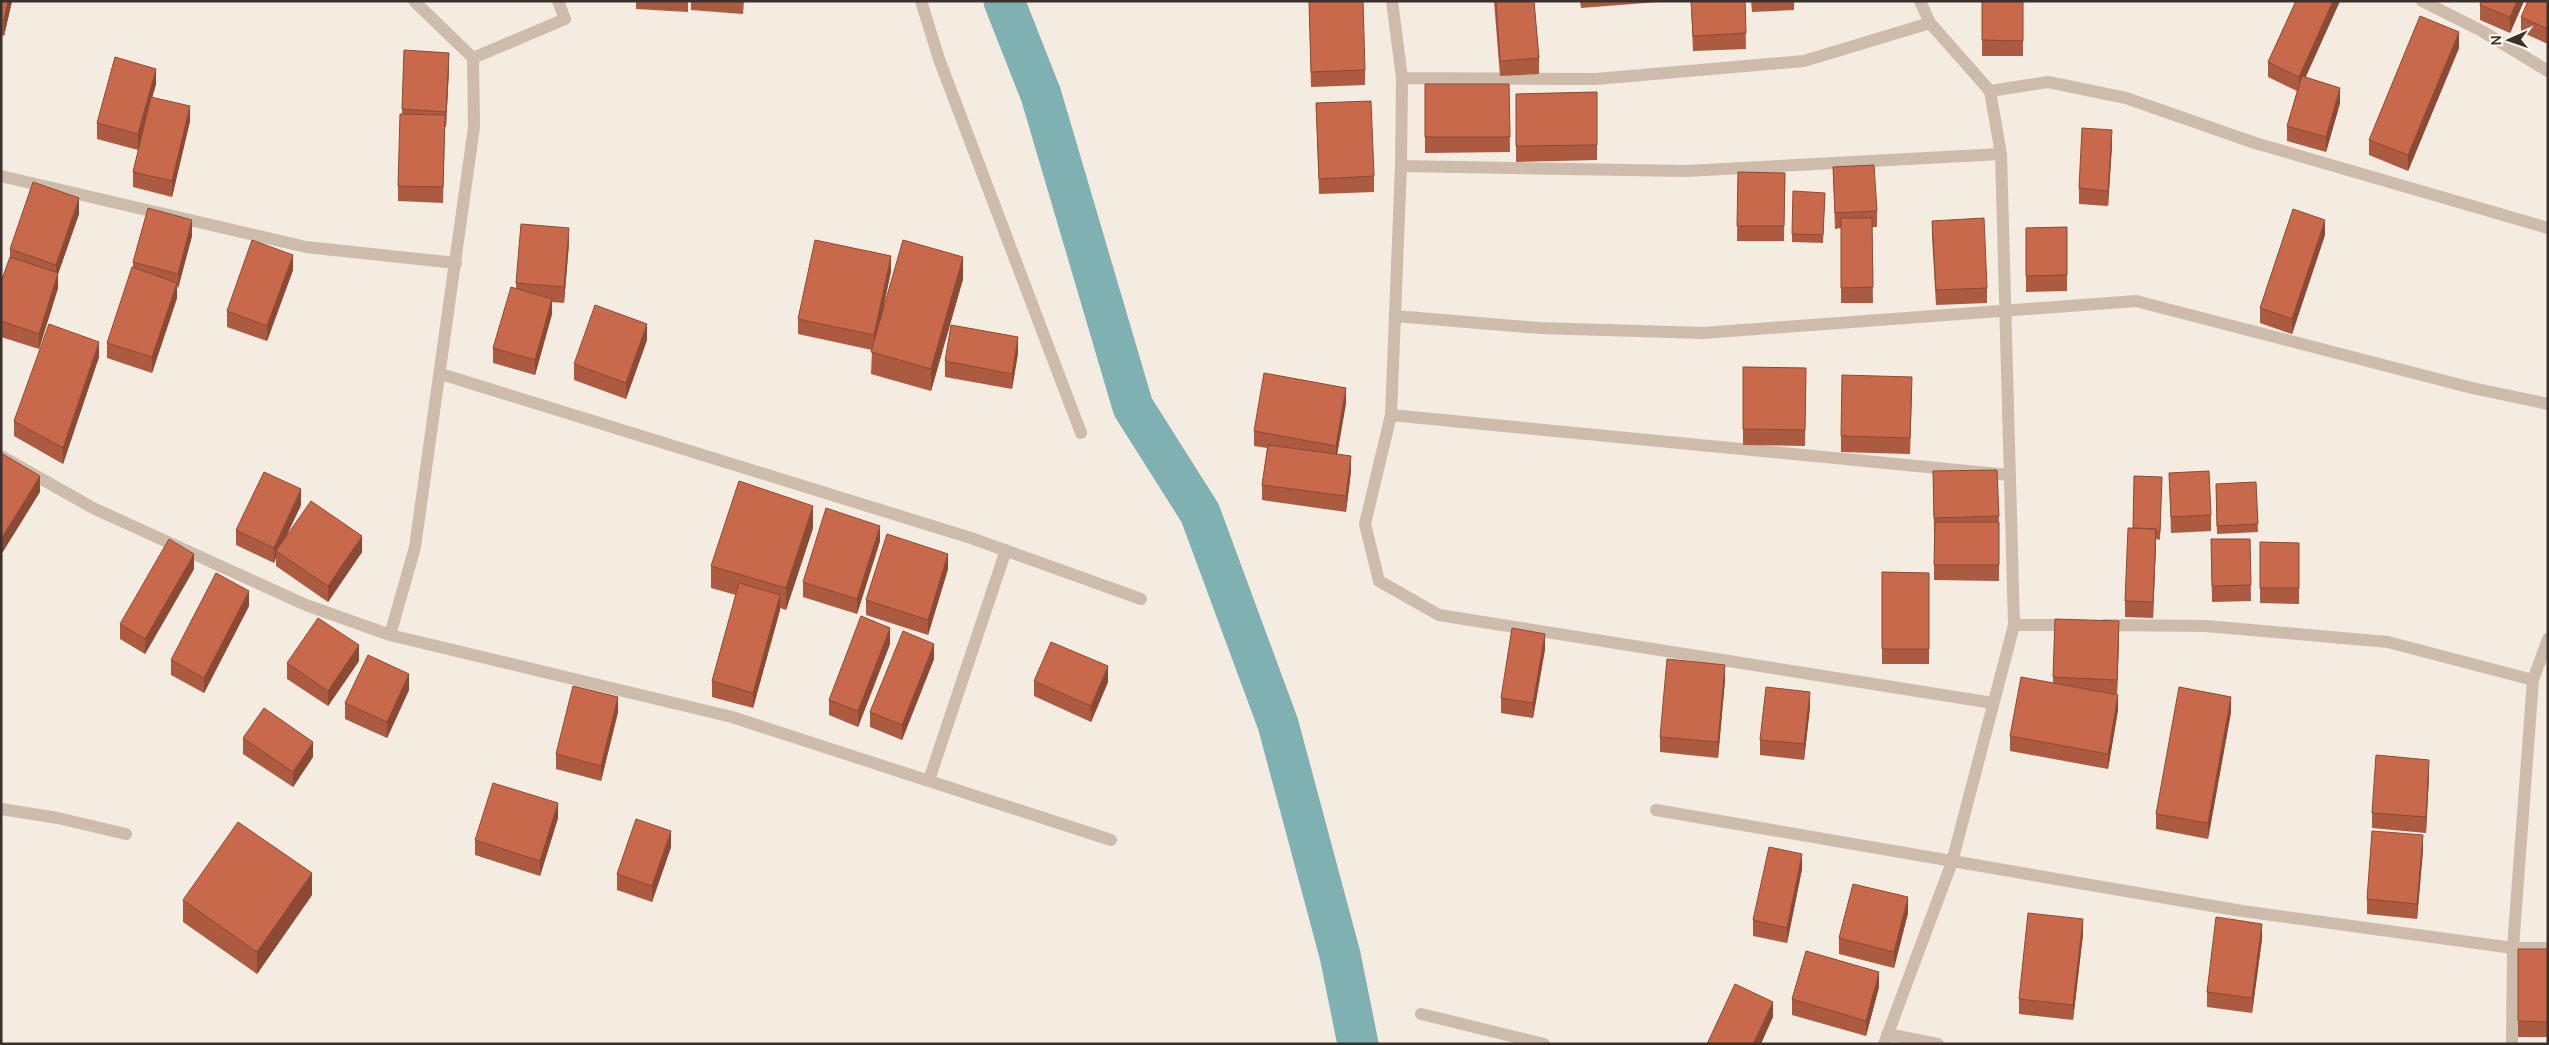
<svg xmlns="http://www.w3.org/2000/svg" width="2549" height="1045" font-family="Manrope,sans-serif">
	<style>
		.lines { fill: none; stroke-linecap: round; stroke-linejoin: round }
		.canal { stroke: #7fb0b2; stroke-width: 41 }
		.minor { stroke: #cdbbac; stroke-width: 12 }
		.wall { fill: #ac5a40 }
		.shaded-wall { fill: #8c4a34 }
		.building { fill: #c8694b; stroke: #8c4a34 }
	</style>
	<rect width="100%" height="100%" fill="#f4ebe1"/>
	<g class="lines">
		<path class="canal" d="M 1004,1 L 1041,95 L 1133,407 L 1200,513 L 1278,724 L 1340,955 L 1358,1044"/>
		<path class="minor" d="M 921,1 L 939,59 L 1081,433
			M 1392,1 L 1402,78 L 1401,166 L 1391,415 L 1365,524 L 1379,581 L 1439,615 L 1993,703
			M 2422,1 L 2482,31 L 2548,71
			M 473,58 L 565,19 L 558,1
			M 1402,78 L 1596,79 L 1804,61 L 1930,23
			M 1990,91 L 2048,82 L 2126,98 L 2255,143 L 2548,228
			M 1401,166 L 1686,171 L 2001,154
			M 1,176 L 306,247 L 456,263
			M 1395,316 L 1539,328 L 1703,333 L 2136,301 L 2472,388 L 2548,404
			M 441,374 L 971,538 L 1141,599
			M 1391,415 L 2009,475
			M 1,456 L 93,508 L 306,605 L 390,635 L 732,717 L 1111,840
			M 2014,625 L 2071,625
			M 2104,625 L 2206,626 L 2388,642 L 2533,680
			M 390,635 L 415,547 L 474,127 L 473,58 L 414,1
			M 929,780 L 1006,550
			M 1,809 L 58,818 L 126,834
			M 1656,810 L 2242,911 L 2513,948 L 2548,948
			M 1421,1014 L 1544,1044
			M 1887,1034 L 1938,1044
			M 1884,1044 L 1952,862 L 2014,625 L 2001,154 L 1990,91 L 1930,23 L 1920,1
			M 2512,1044 L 2513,948 L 2533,680 L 2548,639"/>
	</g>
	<path class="wall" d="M 1,1 L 12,1 L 4,36 L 1,35 Z
		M 636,1 L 688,1 L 688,12 L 636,9 Z
		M 691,1 L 744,1 L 743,14 L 691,10 Z
		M 1309,1 L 1365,70 L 1365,85 L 1311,87 Z
		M 1494,1 L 1534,1 L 1539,58 L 1539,74 L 1500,76 Z
		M 1580,1 L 1658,1 L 1658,2 L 1581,8 Z
		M 1691,1 L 1745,1 L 1746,49 L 1693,51 Z
		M 1751,1 L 1794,1 L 1794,10 L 1752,12 Z
		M 1982,1 L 2023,1 L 2023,56 L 1982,56 Z
		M 2296,1 L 2340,1 L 2305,77 L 2340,103 L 2326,152 L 2287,141 L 2287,126 L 2297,91 L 2268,77 L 2268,62 Z
		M 2524,1 L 2510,33 L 2480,20 L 2480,5 Z
		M 2548,1 L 2548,44 L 2521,32 L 2521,17 Z
		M 2459,48 L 2408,171 L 2369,155 L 2369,140 Z
		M 404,50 L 449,68 L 446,127 L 445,127 L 443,203 L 398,201 L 398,186 L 402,114 Z
		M 156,84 L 152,97 L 190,121 L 172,197 L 133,187 L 133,172 L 145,123 L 138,150 L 97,139 L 97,123 Z
		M 1425,84 L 1509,84 L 1510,152 L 1425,153 Z
		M 1597,92 L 1597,160 L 1516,162 L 1516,94 Z
		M 1316,103 L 1374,176 L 1374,192 L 1319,194 Z
		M 2112,145 L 2108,206 L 2079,204 L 2079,188 Z
		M 1833,167 L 1877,211 L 1877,227 L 1872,227 L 1873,303 L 1841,303 L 1841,228 L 1835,229 Z
		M 1738,172 L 1785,173 L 1784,241 L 1737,241 Z
		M 1825,193 L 1823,243 L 1792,242 L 1792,234 Z
		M 79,214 L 58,274 L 58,288 L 39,349 L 1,337 L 1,282 L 10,257 L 10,249 Z
		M 1932,221 L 1987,288 L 1987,303 L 1936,305 L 1932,236 Z
		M 2067,227 L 2067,291 L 2026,292 L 2026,228 Z
		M 2325,235 L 2292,334 L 2260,323 L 2260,308 Z
		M 192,236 L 177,289 L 177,298 L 152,373 L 107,358 L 107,343 L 133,268 L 133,262 Z
		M 569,243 L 564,303 L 552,302 L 552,314 L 535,375 L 493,363 L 493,348 L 516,288 L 516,283 Z
		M 293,270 L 267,341 L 227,327 L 227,311 Z
		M 891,271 L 881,320 L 963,279 L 931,391 L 871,374 L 872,350 L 798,334 L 798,319 Z
		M 647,340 L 626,399 L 574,380 L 574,364 Z
		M 1018,353 L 1012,389 L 945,377 L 945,361 Z
		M 99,357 L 63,464 L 14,436 L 14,421 Z
		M 1743,367 L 1806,368 L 1805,446 L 1743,445 Z
		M 1912,393 L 1910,454 L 1841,452 L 1841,436 Z
		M 1346,403 L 1337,454 L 1351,471 L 1346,512 L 1262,500 L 1262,485 L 1267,448 L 1254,446 L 1254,431 Z
		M 1997,470 L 1999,522 L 1999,581 L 1934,580 L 1934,534 L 1933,471 Z
		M 2169,473 L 2211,515 L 2211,531 L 2171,533 Z
		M 2162,477 L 2160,540 L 2156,539 L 2153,618 L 2125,617 L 2125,601 L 2133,528 Z
		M 2256,482 L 2258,532 L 2217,534 L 2216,484 Z
		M 301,505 L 286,536 L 362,552 L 328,602 L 276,566 L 276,557 L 274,563 L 236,545 L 236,530 Z
		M 813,528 L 786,610 L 780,608 L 780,610 L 753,708 L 712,697 L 712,681 L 736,595 L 711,588 L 711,566 Z
		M 2211,539 L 2250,539 L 2251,601 L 2212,602 Z
		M 880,541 L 857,614 L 803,597 L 803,582 Z
		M 2260,542 L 2299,543 L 2299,604 L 2260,603 Z
		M 194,569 L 145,654 L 120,639 L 120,624 Z
		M 948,569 L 928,635 L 866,615 L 866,600 Z
		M 1882,572 L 1929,573 L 1929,664 L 1882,664 Z
		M 249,606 L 204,693 L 171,675 L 171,660 Z
		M 2055,619 L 2119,636 L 2117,695 L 2118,710 L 2108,769 L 2010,751 L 2010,736 L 2053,683 Z
		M 890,644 L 858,727 L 829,715 L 829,700 Z
		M 1545,649 L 1533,718 L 1501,713 L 1501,698 Z
		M 934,659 L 902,740 L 870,727 L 870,712 Z
		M 359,661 L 328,706 L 287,679 L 287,663 Z
		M 1725,680 L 1718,758 L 1660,752 L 1660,737 Z
		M 1034,681 L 1108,682 L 1091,722 L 1034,696 Z
		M 409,690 L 387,738 L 345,719 L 345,703 Z
		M 1810,707 L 1804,760 L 1760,755 L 1760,740 Z
		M 618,712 L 601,781 L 556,769 L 556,754 Z
		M 2231,712 L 2208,839 L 2156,829 L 2156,814 Z
		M 243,738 L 313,757 L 293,787 L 243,754 Z
		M 2429,775 L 2426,833 L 2372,828 L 2372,813 Z
		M 558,818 L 540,876 L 475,855 L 475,840 Z
		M 671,847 L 652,902 L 617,890 L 617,874 Z
		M 2423,850 L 2417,919 L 2367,914 L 2367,899 Z
		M 1802,869 L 1787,943 L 1753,936 L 1753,920 Z
		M 312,895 L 257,974 L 183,922 L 183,900 Z
		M 1908,913 L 1894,968 L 1839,954 L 1839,938 Z
		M 2083,934 L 2073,1020 L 2019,1014 L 2019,999 Z
		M 2262,939 L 2252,1013 L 2207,1007 L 2207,992 Z
		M 2518,949 L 2548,949 L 2548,1037 L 2518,1037 Z
		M 1879,987 L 1866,1036 L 1792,1015 L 1792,999 Z"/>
	<path class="shaded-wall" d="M 8,1 L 12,1 L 4,36 L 4,20 Z
		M 2333,1 L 2340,1 L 2299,92 L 2299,77 Z
		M 2517,1 L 2524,1 L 2510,33 L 2510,17 Z
		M 2459,32 L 2459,48 L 2408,171 L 2408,155 Z
		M 449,53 L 449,68 L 446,127 L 446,112 Z
		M 156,69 L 156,84 L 138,150 L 138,134 Z
		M 2340,88 L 2340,103 L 2326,152 L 2326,137 Z
		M 190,106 L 190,121 L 172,197 L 172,181 Z
		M 2112,130 L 2112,145 L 2108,206 L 2108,191 Z
		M 79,198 L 79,214 L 58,274 L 58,288 L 39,349 L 39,334 L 56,280 L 56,265 Z
		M 192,220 L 192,236 L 178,289 L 178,274 Z
		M 2325,220 L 2325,235 L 2292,334 L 2292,319 Z
		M 569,228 L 569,243 L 564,303 L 564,287 Z
		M 293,255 L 293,270 L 267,341 L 267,326 Z
		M 891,256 L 891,271 L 874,351 L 874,335 Z
		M 963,257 L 963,279 L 931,391 L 931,369 Z
		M 177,283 L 177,298 L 152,373 L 152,357 Z
		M 552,299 L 552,314 L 535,375 L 535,360 Z
		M 647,324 L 647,340 L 626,399 L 626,383 Z
		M 1018,337 L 1018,353 L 1012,389 L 1012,374 Z
		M 99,342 L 99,357 L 63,464 L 63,448 Z
		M 1346,388 L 1346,403 L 1336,461 L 1336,446 Z
		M 1351,456 L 1351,471 L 1346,512 L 1346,496 Z
		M 40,476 L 40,492 L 1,555 L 1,539 Z
		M 301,489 L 301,505 L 279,552 L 276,551 L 276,557 L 274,563 L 274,548 Z
		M 813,506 L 813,528 L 786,610 L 786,588 Z
		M 880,526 L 880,541 L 857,614 L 857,599 Z
		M 2156,529 L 2156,545 L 2153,618 L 2153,602 Z
		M 362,536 L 362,552 L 328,602 L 328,586 Z
		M 194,554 L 194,569 L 145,654 L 145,639 Z
		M 948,554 L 948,569 L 928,635 L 928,620 Z
		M 249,591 L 249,606 L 204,693 L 204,678 Z
		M 780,595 L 780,610 L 753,708 L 753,693 Z
		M 2119,621 L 2119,636 L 2117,695 L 2117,680 Z
		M 890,628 L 890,644 L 858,727 L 858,711 Z
		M 1545,634 L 1545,649 L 1533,718 L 1533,703 Z
		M 934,644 L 934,659 L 902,740 L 902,725 Z
		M 359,645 L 359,661 L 328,706 L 328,691 Z
		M 1725,665 L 1725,680 L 1718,758 L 1718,742 Z
		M 1108,666 L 1108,682 L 1091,722 L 1091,706 Z
		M 409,674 L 409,690 L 387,738 L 387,722 Z
		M 1810,692 L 1810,707 L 1804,760 L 1804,744 Z
		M 2118,695 L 2118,710 L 2108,769 L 2108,754 Z
		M 618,697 L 618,712 L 601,781 L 601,766 Z
		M 2231,697 L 2231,712 L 2208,839 L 2208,823 Z
		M 313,742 L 313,757 L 293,787 L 293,772 Z
		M 2429,760 L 2429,775 L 2426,833 L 2426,817 Z
		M 558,803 L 558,818 L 540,876 L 540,861 Z
		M 671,831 L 671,847 L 652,902 L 652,886 Z
		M 2423,835 L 2423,850 L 2417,919 L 2417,904 Z
		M 1802,854 L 1802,869 L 1787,943 L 1787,928 Z
		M 312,873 L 312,895 L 257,974 L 257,952 Z
		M 1908,897 L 1908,913 L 1894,968 L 1894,952 Z
		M 2083,919 L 2083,934 L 2073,1020 L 2073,1005 Z
		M 2262,924 L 2262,939 L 2252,1013 L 2252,998 Z
		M 1879,972 L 1879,987 L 1866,1036 L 1866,1021 Z
		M 1773,1002 L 1773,1017 L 1761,1044 L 1753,1044 Z"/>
	<path class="building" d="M 1,1 L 8,1 L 4,20 L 1,20 Z
		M 1309,1 L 1363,1 L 1365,70 L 1311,72 Z
		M 1496,1 L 1534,1 L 1539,58 L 1500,61 Z
		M 1691,1 L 1745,1 L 1746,33 L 1693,36 Z
		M 1982,1 L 2023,1 L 2023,41 L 1982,40 Z
		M 2296,1 L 2333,1 L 2299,77 L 2268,62 Z
		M 2481,1 L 2517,1 L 2510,17 L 2480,5 Z
		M 2528,1 L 2548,1 L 2548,29 L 2521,17 Z
		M 2420,16 L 2459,32 L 2408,155 L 2369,140 Z
		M 404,50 L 449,53 L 446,112 L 402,109 Z
		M 115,57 L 156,69 L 138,134 L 97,123 Z
		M 2302,76 L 2340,88 L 2326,137 L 2287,126 Z
		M 1425,84 L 1509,84 L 1510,137 L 1425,137 Z
		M 1597,92 L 1597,145 L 1516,146 L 1516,94 Z
		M 151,97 L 190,106 L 172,181 L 133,172 Z
		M 1371,101 L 1374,176 L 1319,179 L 1316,103 Z
		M 400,114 L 445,115 L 443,187 L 398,186 Z
		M 2082,128 L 2112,130 L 2108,191 L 2079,188 Z
		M 1874,165 L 1877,211 L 1835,213 L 1833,167 Z
		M 1738,172 L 1785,173 L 1784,226 L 1737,226 Z
		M 33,182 L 79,198 L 56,265 L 10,249 Z
		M 1793,191 L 1825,193 L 1823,235 L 1792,234 Z
		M 148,208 L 192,220 L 178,274 L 133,262 Z
		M 2293,209 L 2325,220 L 2292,319 L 2260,308 Z
		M 1841,218 L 1872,218 L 1873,287 L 1841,288 Z
		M 1984,218 L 1987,288 L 1936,290 L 1932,221 Z
		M 521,224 L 569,228 L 564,287 L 516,283 Z
		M 2067,227 L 2067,275 L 2026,276 L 2026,228 Z
		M 252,240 L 293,255 L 267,326 L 227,311 Z
		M 815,240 L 891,256 L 874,335 L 798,319 Z
		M 903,240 L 963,257 L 931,369 L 871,352 Z
		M 10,257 L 58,273 L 39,334 L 1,321 L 1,282 Z
		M 132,267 L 177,283 L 152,357 L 107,343 Z
		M 511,287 L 552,299 L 535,360 L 493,348 Z
		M 595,305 L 647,324 L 626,383 L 574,364 Z
		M 49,324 L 99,342 L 63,448 L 14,421 Z
		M 951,325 L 1018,337 L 1012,374 L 945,361 Z
		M 1743,367 L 1806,368 L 1805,430 L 1743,429 Z
		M 1264,373 L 1346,388 L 1336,446 L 1254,431 Z
		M 1842,375 L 1912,377 L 1910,438 L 1841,436 Z
		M 1268,445 L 1351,456 L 1346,496 L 1262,485 Z
		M 1,453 L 40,476 L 1,539 Z
		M 1997,470 L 1999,516 L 1934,518 L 1933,471 Z
		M 2209,471 L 2211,515 L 2171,517 L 2169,473 Z
		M 264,472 L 301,489 L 274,548 L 236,530 Z
		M 2134,476 L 2162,477 L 2160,532 L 2156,532 L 2156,529 L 2133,528 Z
		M 739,481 L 813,506 L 786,588 L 711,566 Z
		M 2256,482 L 2258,524 L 2217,526 L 2216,484 Z
		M 311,501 L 362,536 L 328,586 L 276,551 Z
		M 826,508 L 880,526 L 857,599 L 803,582 Z
		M 1935,522 L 1999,522 L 1999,565 L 1934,565 Z
		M 2128,528 L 2156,529 L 2153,602 L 2125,601 Z
		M 887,534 L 948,554 L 928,620 L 866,600 Z
		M 169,539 L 194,554 L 145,639 L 120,624 Z
		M 2211,539 L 2250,539 L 2251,585 L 2212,586 Z
		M 2260,542 L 2299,543 L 2299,588 L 2260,588 Z
		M 1882,572 L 1929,573 L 1929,649 L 1882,649 Z
		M 216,573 L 249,591 L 204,678 L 171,660 Z
		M 739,583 L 780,595 L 753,693 L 712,681 Z
		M 861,616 L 890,628 L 858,711 L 829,700 Z
		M 318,618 L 359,645 L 328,691 L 287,663 Z
		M 2055,619 L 2119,621 L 2117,680 L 2053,677 Z
		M 1512,628 L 1545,634 L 1533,703 L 1501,698 Z
		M 903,631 L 934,644 L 902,725 L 870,712 Z
		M 1051,642 L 1108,666 L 1091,706 L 1034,681 Z
		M 368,655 L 409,674 L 387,722 L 345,703 Z
		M 1667,659 L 1725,665 L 1718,742 L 1660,737 Z
		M 2021,677 L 2118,695 L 2108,754 L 2010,736 Z
		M 573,686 L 618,697 L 601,766 L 556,754 Z
		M 1766,687 L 1810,692 L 1804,744 L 1760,740 Z
		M 2179,687 L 2231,697 L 2208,823 L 2156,814 Z
		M 264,708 L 313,742 L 293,772 L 243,738 Z
		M 2376,755 L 2429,760 L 2426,817 L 2372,813 Z
		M 493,783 L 558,803 L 540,861 L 475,840 Z
		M 636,819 L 671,831 L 652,886 L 617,874 Z
		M 238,822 L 312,873 L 257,952 L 183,900 Z
		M 2372,831 L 2423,835 L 2417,904 L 2367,899 Z
		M 1769,847 L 1802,854 L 1787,928 L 1753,920 Z
		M 1853,884 L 1908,897 L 1894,952 L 1839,938 Z
		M 2028,913 L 2083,919 L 2073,1005 L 2019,999 Z
		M 2216,917 L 2262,924 L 2252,998 L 2207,992 Z
		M 2518,949 L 2548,949 L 2548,1022 L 2518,1021 Z
		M 1806,951 L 1879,972 L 1866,1021 L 1792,999 Z
		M 1735,984 L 1773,1002 L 1753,1044 L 1707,1044 Z"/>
	<rect width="2549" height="1045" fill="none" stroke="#3b302b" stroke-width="5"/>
	<g transform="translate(2509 40) rotate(268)" stroke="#fbf5ee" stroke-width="4" paint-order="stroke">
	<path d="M0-4L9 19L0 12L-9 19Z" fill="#3b302b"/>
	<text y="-8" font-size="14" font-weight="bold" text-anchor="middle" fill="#3b302b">N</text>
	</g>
</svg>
